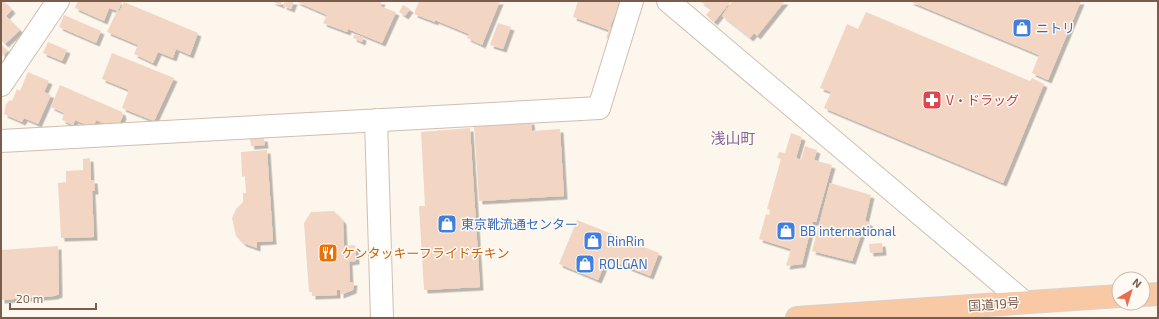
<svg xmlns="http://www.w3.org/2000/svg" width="1159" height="319" font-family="'Exo 2','Noto Sans JP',sans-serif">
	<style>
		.building { fill: #f3d5c3; filter: url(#shadow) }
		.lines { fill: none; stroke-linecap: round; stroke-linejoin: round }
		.pedestrian-casing { stroke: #d1beb0; stroke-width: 24 }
		.minor-casing { stroke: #d1beb0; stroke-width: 24 }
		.trunk-casing { stroke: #dad1cd; stroke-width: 24 }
		.pedestrian { stroke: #fff; stroke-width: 22 }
		.minor { stroke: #fff; stroke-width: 22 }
		.trunk { stroke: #f9c8a4; stroke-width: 22 }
		.labels { text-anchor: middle; stroke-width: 3; stroke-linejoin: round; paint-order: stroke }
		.shop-label { font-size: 13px; fill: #366cbe; stroke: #fffaf3; text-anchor: start }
		.health-label { font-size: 13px; fill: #be3a42; stroke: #fffaf3; text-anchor: start }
		.food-label { font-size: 13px; fill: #c56008; stroke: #fffaf3; text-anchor: start }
		.street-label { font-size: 13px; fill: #7a5c4d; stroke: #fffaf3 }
		.quarter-label { font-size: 15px; fill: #846695; stroke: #fffaf3 }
	</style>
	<defs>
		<filter id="shadow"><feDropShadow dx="3.5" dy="3.5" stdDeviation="0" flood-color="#0004"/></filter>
	</defs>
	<rect width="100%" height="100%" fill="#fdf6ec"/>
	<path class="building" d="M 1,1 L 4,1 L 12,10 L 6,16 L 20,30 L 5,44 L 1,40 Z
		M 78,1 L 119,1 L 122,2 L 118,11 L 109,8 L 104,21 L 75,8 Z
		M 271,1 L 282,1 L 281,5 Z
		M 285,1 L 294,1 L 291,9 L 283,6 Z
		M 295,1 L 382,1 L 380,6 L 396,12 L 382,43 L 348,29 L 347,32 L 323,23 L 327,15 Z
		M 419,1 L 500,1 L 482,45 L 467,38 L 469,34 L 435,20 L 435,22 L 414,14 Z
		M 578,1 L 613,2 L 625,1 L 623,6 L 619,5 L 610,27 L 619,30 L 615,41 L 606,38 L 609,30 L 573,17 Z
		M 700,1 L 731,1 L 714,22 L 706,15 L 711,9 Z
		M 732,1 L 785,1 L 757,36 L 754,33 L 750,38 L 722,16 Z
		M 909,1 L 1081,1 L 1048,80 L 1032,73 L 1039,55 Z
		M 124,2 L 198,33 L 190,55 L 176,49 L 173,58 L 158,52 L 153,63 L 134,54 L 138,45 L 107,32 L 117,11 L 119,12 Z
		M 403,5 L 410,9 L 405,16 L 399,12 Z
		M 866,12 L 1030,81 L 1032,78 L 1044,84 L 1003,183 L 824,108 L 831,92 L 820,88 L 847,24 L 858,29 Z
		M 64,15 L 101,31 L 96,43 L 59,27 Z
		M 498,23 L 511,27 L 503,49 L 490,45 Z
		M 355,34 L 363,37 L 362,42 L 353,38 Z
		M 48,42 L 67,50 L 62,61 L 43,53 Z
		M 1,44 L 8,51 L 1,57 Z
		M 112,53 L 174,78 L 154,121 L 122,108 L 129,90 L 102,79 Z
		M 28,72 L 49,81 L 44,92 L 51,95 L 38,124 L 24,118 L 22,122 L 4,114 L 6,104 L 10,100 L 12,101 L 17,89 L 20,91 Z
		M 60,85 L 122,112 L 123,116 L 120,122 L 118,124 L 114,122 L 112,127 L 96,120 L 94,125 L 92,124 L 91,127 L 75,120 L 73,125 L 62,120 L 64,113 L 51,107 Z
		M 531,121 L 532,131 L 560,129 L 564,196 L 479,201 L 474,125 Z
		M 470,128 L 480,287 L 424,290 L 419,206 L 425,206 L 421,132 Z
		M 791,133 L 802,137 L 796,158 L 801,160 L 805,146 L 817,150 L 814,160 L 832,165 L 816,222 L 813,222 L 811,228 L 802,264 L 786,266 L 791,249 L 759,239 L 766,214 L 769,215 L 770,210 L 767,209 L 781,159 L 777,158 L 779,152 L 785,153 Z
		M 264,138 L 265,145 L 251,146 L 250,139 Z
		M 267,150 L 273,241 L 257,242 L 257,248 L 243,243 L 236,236 L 232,218 L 236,209 L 243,202 L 243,193 L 246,193 L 245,176 L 242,177 L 241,152 Z
		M 90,158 L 91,180 L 94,180 L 95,191 L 92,191 L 94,237 L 61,238 L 58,183 L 66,182 L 66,171 L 83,170 L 83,159 Z
		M 830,183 L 871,195 L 865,221 L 870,223 L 866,233 L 862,232 L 852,261 L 812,251 Z
		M 334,211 L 343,221 L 344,246 L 355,245 L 356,261 L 349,262 L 350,282 L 354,282 L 353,290 L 340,295 L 340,290 L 337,290 L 337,295 L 312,296 L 312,292 L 309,292 L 304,223 L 311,212 Z
		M 577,220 L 659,253 L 650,276 L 607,259 L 598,280 L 559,264 Z
		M 882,243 L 883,252 L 870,253 L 869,244 Z
		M 58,246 L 59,294 L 54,296 L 1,300 L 1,250 Z"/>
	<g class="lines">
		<g class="pedestrian-casing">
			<path id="pedestrian" d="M 599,108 L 632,1"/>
		</g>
		<g class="minor-casing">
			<path id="minor" d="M 668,1 L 1024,302
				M 1,85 L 58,1
				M 376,120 L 382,318
				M 1,141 L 599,108"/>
		</g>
		<g class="trunk-casing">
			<path id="trunk" d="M 1143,295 L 1158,294
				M 797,318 L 1119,296"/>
		</g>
		<use href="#pedestrian" class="pedestrian"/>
		<use href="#minor" class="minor"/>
		<use href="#trunk" class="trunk"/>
	</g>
	<defs>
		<g id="shop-square" transform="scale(1)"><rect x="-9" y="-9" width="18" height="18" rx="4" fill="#3f7fe0" stroke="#fffaf3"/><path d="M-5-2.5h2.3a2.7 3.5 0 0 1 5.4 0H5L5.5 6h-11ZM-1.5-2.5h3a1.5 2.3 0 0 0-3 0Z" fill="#fff"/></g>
		<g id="pharmacy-square" transform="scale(1)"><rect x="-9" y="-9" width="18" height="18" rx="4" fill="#e0444e" stroke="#fffaf3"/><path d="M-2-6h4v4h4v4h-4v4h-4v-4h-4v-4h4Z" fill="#fff"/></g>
		<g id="restaurant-square" transform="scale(1)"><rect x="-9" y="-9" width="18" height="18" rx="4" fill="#e8710a" stroke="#fffaf3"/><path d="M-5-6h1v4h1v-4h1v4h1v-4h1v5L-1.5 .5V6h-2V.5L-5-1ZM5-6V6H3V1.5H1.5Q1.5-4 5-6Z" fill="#fff"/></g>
	</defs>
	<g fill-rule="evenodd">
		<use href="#shop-square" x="1022" y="28"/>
		<use href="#pharmacy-square" x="932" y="100"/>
		<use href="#shop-square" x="447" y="224"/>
		<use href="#shop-square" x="786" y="231"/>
		<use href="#shop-square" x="593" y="241"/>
		<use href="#restaurant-square" x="328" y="253"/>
		<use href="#shop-square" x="585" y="264"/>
	</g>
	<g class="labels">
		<g class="shop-label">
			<text x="1036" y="33">ニトリ</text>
			<text x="461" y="229">東京靴流通センター</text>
			<text x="800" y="236">BB international</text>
			<text x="607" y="246">RinRin</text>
			<text x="599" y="269">ROLGAN</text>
		</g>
		<g class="health-label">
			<text x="946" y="105">V・ドラッグ</text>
		</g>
		<g class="food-label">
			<text x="342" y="258">ケンタッキーフライドチキン</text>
		</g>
		<g class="street-label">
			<text transform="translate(994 304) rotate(-4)" y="5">国道19号</text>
		</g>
		<g class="quarter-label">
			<text x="733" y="144">浅山町</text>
		</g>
	</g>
	<rect width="1159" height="319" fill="none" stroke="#7a5c4d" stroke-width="4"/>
	<g transform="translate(1131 291) rotate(38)"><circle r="19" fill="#fffaf3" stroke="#cabbb1"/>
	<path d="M0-3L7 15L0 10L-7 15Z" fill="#e76f51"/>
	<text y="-6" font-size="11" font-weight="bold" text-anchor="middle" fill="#7a5c4d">N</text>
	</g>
	<path d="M10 303v6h86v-6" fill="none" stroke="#7a5c4d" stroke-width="2"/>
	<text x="16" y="303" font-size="12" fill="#7a5c4d" stroke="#fffaf3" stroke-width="3" paint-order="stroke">20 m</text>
</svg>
